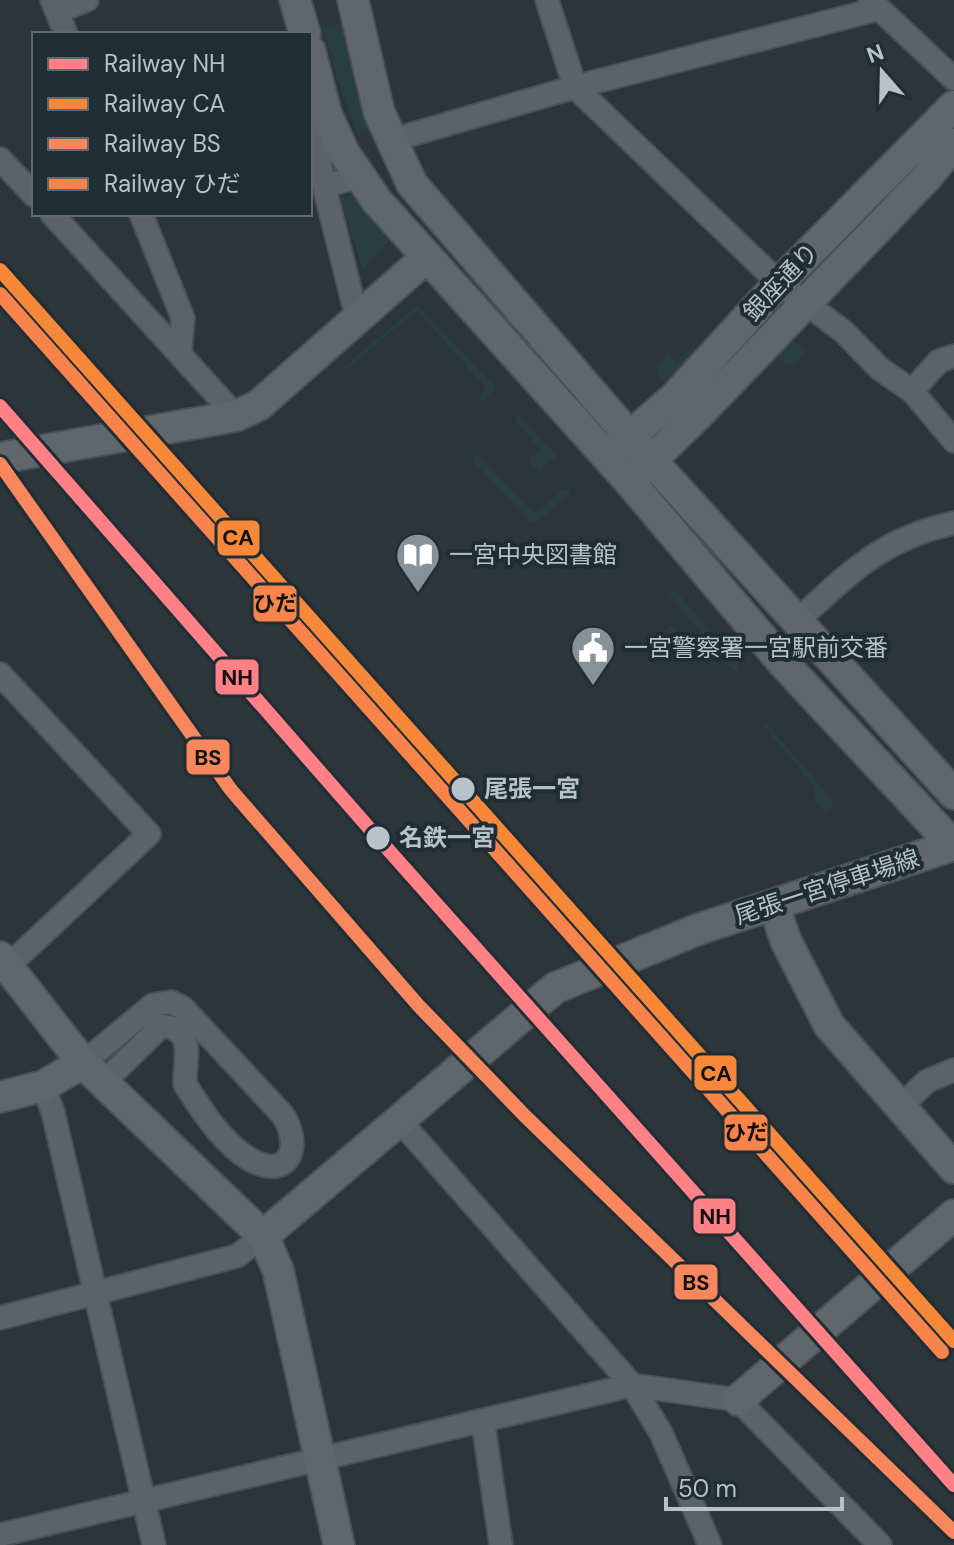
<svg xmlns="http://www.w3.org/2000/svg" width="954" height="1545" font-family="'DM Sans','Noto Sans JP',sans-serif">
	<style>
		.green { fill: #293f3d }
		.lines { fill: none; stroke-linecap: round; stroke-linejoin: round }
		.street-casing { stroke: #4a5054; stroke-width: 26 }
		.secondary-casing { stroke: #4a5054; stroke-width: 34 }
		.street { stroke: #5c6368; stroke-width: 22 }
		.secondary { stroke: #60676c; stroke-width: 30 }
		.rail-1-casing { stroke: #1f2d35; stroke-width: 20 }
		.rail-2-casing { stroke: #1f2d35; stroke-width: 20 }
		.rail-3-casing { stroke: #1f2d35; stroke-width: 20 }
		.rail-4-casing { stroke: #1f2d35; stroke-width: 20 }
		.rail-1 { stroke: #ff8085; stroke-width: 14 }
		.rail-2 { stroke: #f78839; stroke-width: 14 }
		.rail-3 { stroke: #f9875e; stroke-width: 14 }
		.rail-4 { stroke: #f8844c; stroke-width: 14 }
		.stop-dot { fill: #b7c2ca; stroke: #1f2d35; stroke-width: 3 }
		.labels { text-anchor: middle; stroke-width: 8; stroke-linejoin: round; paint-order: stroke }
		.street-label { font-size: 24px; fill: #b7c2ca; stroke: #1f2d35 }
		.poi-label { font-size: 24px; fill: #b7c2ca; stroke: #1f2d35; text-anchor: start }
		.stop-label { font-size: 24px; font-weight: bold; fill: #b7c2ca; stroke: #1f2d35; text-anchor: start }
		.line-badge { stroke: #1f2d35; stroke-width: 3 }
		.pale-badge-label { font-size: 22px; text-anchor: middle; font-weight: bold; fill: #111 }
	</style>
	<rect width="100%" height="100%" fill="#2c353a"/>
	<path class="green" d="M 344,22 L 372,128 L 358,134 L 337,79 L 323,27 Z
		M 358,189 L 394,236 L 363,269 L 340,199 Z
		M 417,305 L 496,387 L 484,401 L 478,402 L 486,388 L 417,311 L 345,370 L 341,370 Z
		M 794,338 L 795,343 L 807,349 L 797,364 L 786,365 L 779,359 L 781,349 Z
		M 694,345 L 698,349 L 666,383 L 657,375 L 656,367 L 667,353 L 677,361 Z
		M 520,415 L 557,456 L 539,472 L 528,460 L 540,449 L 514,420 Z
		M 472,454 L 481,457 L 534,514 L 564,489 L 570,490 L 570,494 L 538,521 L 531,523 L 475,463 Z
		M 675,590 L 738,663 L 738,671 L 731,669 L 669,595 Z
		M 671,626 L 689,645 L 658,656 L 649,646 L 649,640 Z
		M 761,723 L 767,724 L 829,795 L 833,806 L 827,812 L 816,805 L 813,785 Z"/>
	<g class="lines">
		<g class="street-casing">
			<path id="street" d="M 52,0 L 66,34
				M 547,0 L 575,87 L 779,283 L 844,332 L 880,369 L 912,391 L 954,441
				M 870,0 L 954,79
				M 57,12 L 87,0
				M 310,109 L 324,186 L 359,177
				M 389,141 L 575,87 L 878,9
				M 0,159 L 34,195
				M 324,186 L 357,318
				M 52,214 L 236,416
				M 141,214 L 183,318 L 180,353
				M 912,391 L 939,361 L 954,356
				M 798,620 C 851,572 881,539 954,523
				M 0,674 L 149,834 L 8,966
				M 83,1063 L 153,1005 L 171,1002 L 183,1008 L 282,1114 C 303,1145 290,1181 251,1160 C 224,1145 201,1110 185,1084 C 184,1061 197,1027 161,1026 L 105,1081
				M 43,1086 L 53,1112 L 154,1545
				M 900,1107 L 927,1081 L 954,1070
				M 400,1121 L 632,1385 L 661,1433 L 710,1545
				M 0,1318 L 237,1256 L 263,1236
				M 483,1422 L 501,1545
				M 0,1535 L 632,1385 L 738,1400 L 880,1545"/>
		</g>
		<g class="secondary-casing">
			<path id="secondary" d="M 295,0 L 305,34
				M 353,0 L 379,112 L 412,184 L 630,437 L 954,794
				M 310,51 L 326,113 L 344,153 L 377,201 L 629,481 L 784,664 L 953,845
				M 617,448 L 676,396 L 779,283 L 954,106
				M 0,458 L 236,416 L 259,405 L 427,257
				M 640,471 L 698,415 L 927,177 L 954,144
				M 774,906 L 786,941 L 829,1025 L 954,1168
				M 0,957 L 83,1063 L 263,1236 L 278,1270 L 339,1545
				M 0,1097 L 43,1086 L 83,1063
				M 263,1236 L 555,988 L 699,929 L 954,845
				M 738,1400 L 954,1215"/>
		</g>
		<use href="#street" class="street"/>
		<use href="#secondary" class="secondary"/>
		<g class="rail-1-casing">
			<path id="rail-1" d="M 0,406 L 376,836 L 954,1485"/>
		</g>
		<g class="rail-2-casing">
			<path id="rail-2" d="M 0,270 L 954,1341"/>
		</g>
		<g class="rail-3-casing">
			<path id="rail-3" d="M 0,464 L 231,790 L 418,1005 L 525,1116 L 954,1532"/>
		</g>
		<g class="rail-4-casing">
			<path id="rail-4" d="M 0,294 L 942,1352"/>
		</g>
		<use href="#rail-1" class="rail-1"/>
		<use href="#rail-2" class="rail-2"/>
		<use href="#rail-3" class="rail-3"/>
		<use href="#rail-4" class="rail-4"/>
	</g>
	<defs>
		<g id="library-pin" transform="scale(2.3)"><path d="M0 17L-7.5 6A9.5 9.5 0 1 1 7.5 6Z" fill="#869198" stroke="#1f2d35"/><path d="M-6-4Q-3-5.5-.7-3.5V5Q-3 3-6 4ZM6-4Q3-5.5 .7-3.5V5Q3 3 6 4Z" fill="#fff"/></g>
		<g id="civic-pin" transform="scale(2.3)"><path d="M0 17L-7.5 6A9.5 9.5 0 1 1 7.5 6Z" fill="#869198" stroke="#1f2d35"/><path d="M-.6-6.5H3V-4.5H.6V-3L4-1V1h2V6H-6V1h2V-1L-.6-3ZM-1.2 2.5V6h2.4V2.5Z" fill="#fff"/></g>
	</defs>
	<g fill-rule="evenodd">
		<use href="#library-pin" x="418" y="555"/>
		<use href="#civic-pin" x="593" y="648"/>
	</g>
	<g class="stop-dot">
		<circle cx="463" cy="789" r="13"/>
		<circle cx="378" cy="838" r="13"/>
	</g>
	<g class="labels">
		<g class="street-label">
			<text transform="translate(781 282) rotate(-47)" y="8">銀座通り</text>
			<text transform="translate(827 887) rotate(-18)" y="8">尾張一宮停車場線</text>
		</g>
		<g class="poi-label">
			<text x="449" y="563">一宮中央図書館</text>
			<text x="624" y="656">一宮警察署一宮駅前交番</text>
		</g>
		<g class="stop-label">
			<text x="484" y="797">尾張一宮</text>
			<text x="399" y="846">名鉄一宮</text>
		</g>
	</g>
	<g class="line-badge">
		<rect x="216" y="519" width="45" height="38" rx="8" fill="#f78839"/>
		<rect x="252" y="584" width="46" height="39" rx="8" fill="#f8844c"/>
		<rect x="214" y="658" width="46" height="38" rx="8" fill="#ff8085"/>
		<rect x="185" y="738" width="46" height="38" rx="8" fill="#f9875e"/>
		<rect x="693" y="1054" width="45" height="38" rx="8" fill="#f78839"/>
		<rect x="723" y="1113" width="46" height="39" rx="8" fill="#f8844c"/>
		<rect x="692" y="1197" width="45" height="38" rx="8" fill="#ff8085"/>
		<rect x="673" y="1263" width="46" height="38" rx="8" fill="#f9875e"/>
	</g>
	<g class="pale-badge-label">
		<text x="238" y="545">CA</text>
		<text x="275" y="611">ひだ</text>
		<text x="237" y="685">NH</text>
		<text x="208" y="765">BS</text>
		<text x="716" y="1081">CA</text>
		<text x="746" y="1140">ひだ</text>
		<text x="715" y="1224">NH</text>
		<text x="696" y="1290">BS</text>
	</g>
	<rect x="32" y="32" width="280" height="184" fill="#1f2d35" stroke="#5c6971" stroke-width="2"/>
	<rect x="48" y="58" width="40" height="12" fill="#ff8085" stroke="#5c6971" stroke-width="2"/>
	<text x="104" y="72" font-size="24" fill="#b7c2ca">Railway NH</text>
	<rect x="48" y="98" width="40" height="12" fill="#f78839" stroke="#5c6971" stroke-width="2"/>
	<text x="104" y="112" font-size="24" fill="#b7c2ca">Railway CA</text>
	<rect x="48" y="138" width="40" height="12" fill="#f9875e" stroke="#5c6971" stroke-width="2"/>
	<text x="104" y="152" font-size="24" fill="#b7c2ca">Railway BS</text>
	<rect x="48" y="178" width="40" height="12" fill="#f8844c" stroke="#5c6971" stroke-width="2"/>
	<text x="104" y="192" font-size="24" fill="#b7c2ca">Railway ひだ</text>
	<g transform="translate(882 72) rotate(340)" stroke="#1f2d35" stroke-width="6" paint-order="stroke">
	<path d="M0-6L14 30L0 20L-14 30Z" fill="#b7c2ca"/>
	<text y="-12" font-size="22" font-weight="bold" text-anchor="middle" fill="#b7c2ca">N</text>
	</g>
	<path d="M666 1497v12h176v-12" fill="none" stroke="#b7c2ca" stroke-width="4"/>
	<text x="678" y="1497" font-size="24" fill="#b7c2ca" stroke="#1f2d35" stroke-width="6" paint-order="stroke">50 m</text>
</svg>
